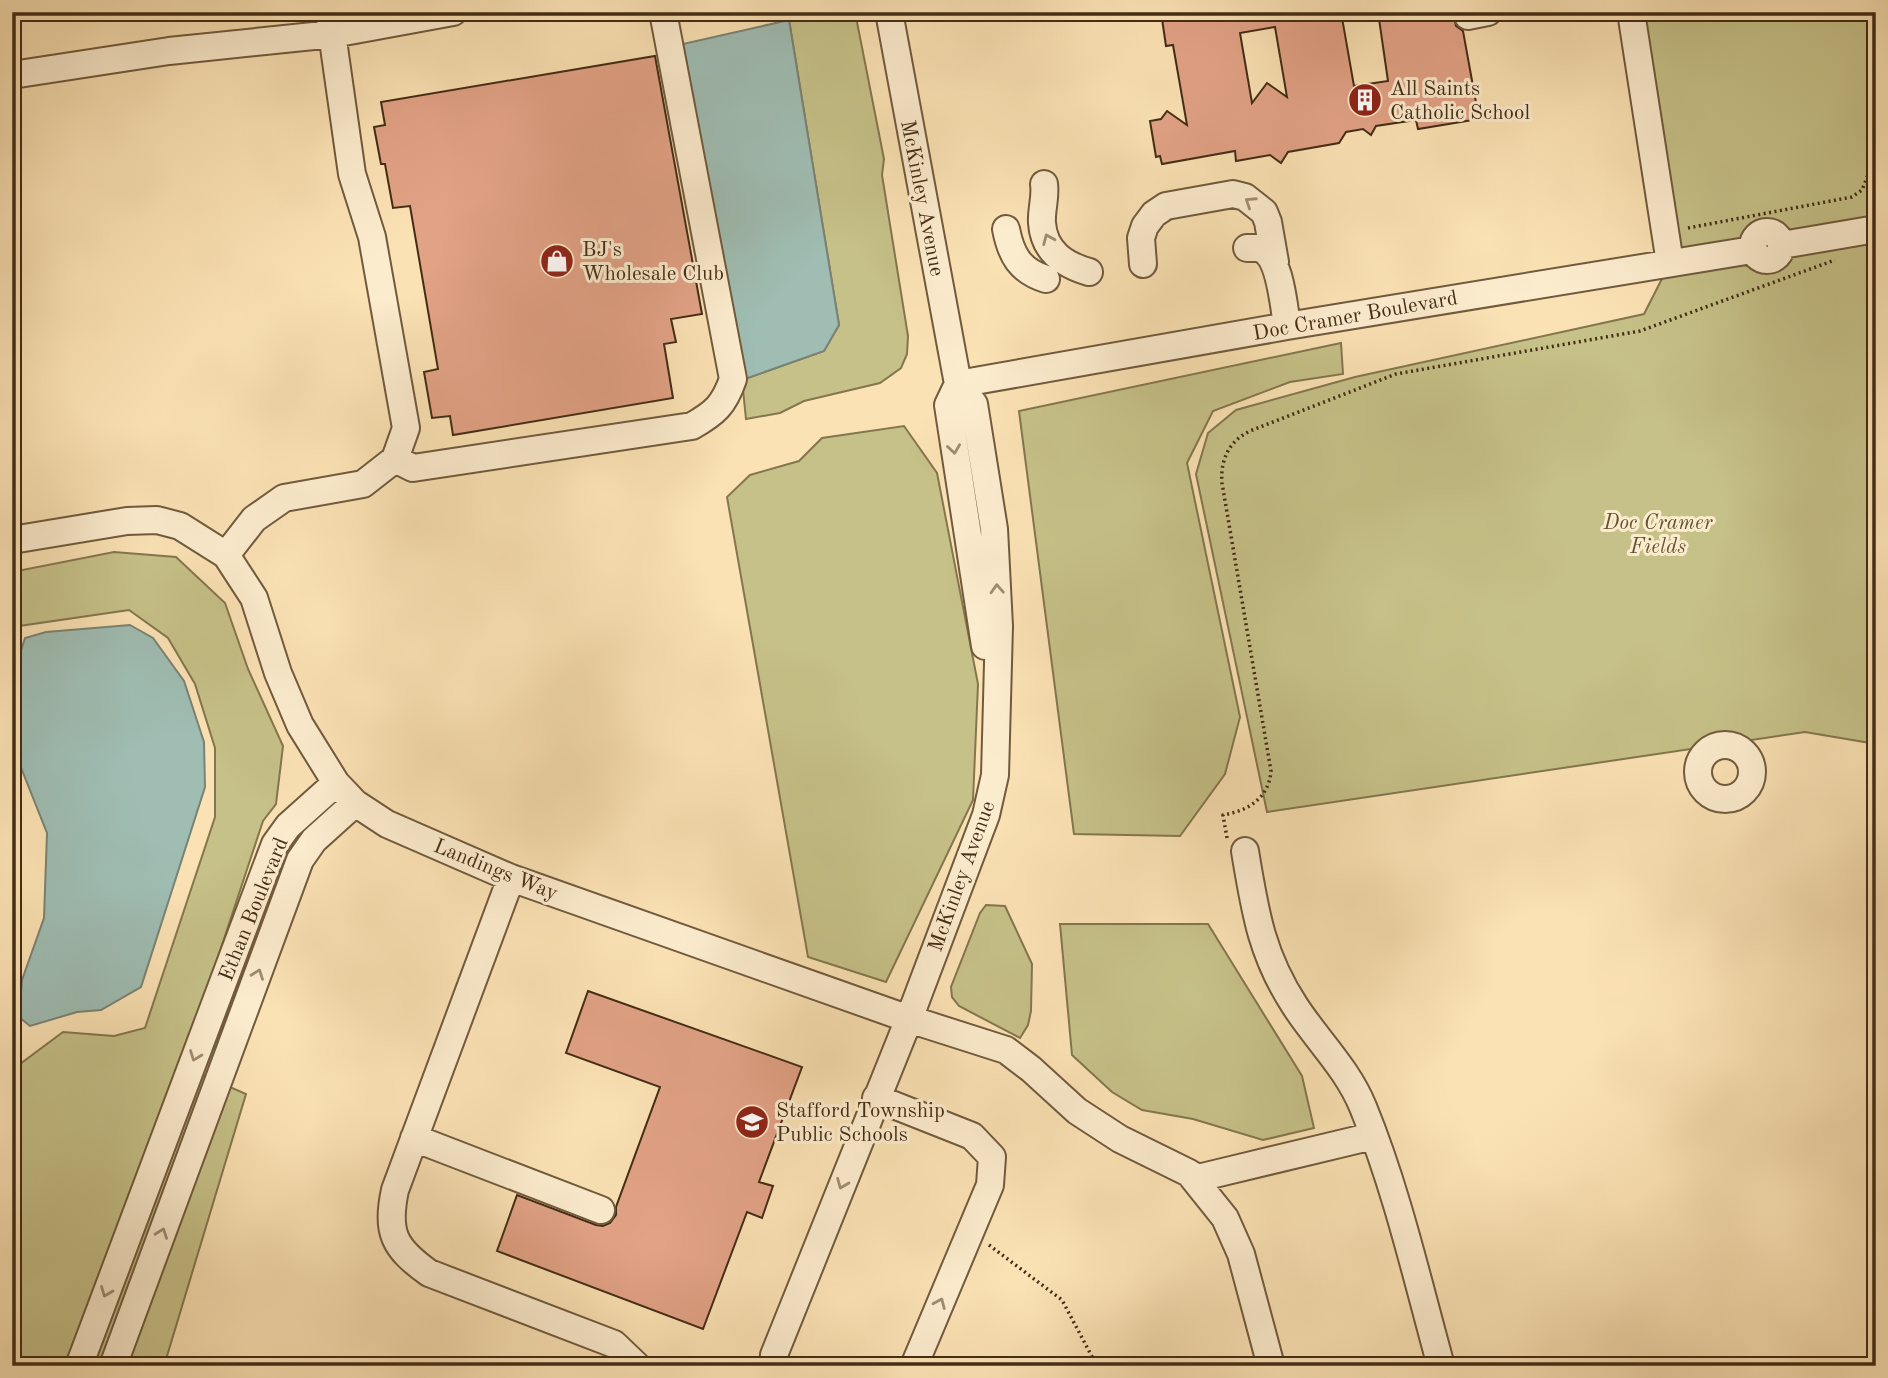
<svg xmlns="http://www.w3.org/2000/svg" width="1888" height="1378" font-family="'Old Standard TT',serif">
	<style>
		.green { fill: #c6c188; stroke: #84764e; stroke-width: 2 }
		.water { fill: #9fbdb3; stroke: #7a8374; stroke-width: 2 }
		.building { fill: #e2a286; stroke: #432c15; stroke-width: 2; fill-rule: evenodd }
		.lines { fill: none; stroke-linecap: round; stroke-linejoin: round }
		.minor-casing { stroke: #715a3d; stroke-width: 30 }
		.path { stroke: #432c15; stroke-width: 3.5; stroke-dasharray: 2 3.5; stroke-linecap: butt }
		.minor { stroke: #fcecce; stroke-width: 26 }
		.oneway { stroke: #a08c72 }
		.labels { text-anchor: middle; stroke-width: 6; stroke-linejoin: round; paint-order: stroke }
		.poi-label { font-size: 21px; fill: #432c15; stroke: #fcecce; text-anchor: start }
		.street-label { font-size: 21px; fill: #432c15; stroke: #fcecce }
		.park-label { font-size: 21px; font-style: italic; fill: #645132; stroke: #fcecce }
	</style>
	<rect width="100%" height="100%" fill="#fbe2b4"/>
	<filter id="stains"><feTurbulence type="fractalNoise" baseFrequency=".00286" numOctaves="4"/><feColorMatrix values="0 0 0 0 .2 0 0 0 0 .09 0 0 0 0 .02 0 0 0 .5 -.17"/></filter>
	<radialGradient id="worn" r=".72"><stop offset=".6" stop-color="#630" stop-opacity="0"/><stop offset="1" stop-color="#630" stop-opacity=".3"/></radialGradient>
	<path class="green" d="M 798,12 L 855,12 L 884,159 L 882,175 L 908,336 L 907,354 L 901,368 L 880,383 L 804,401 L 780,413 L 746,419 L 742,380 L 824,351 L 839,325 L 789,20 Z
		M 1631,12 L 1876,12 L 1876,744 L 1805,732 L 1267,812 L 1196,474 L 1208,433 L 1236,410 L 1355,377 L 1644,314 L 1670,263 Z
		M 1341,343 L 1343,374 L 1290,382 L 1213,411 L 1187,463 L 1240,717 L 1225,774 L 1180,836 L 1074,834 L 1019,411 Z
		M 904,426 L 937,473 L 978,684 L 973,800 L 886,982 L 808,957 L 727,497 L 750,475 L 799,461 L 822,438 Z
		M 114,552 L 176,557 L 225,603 L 248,669 L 283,746 L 276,804 L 263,821 L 182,1066 L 246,1094 L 164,1366 L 12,1366 L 12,1070 L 63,1032 L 114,1036 L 145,1028 L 215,817 L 215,748 L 195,684 L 168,638 L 129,610 L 12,627 L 12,572 Z
		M 986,905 L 1005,906 L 1032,964 L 1031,1011 L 1028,1025 L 1020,1038 L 959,1006 L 952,997 L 951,987 L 980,913 Z
		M 1060,924 L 1208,924 L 1302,1076 L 1314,1128 L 1263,1140 L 1193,1119 L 1142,1110 L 1112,1092 L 1072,1055 Z"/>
	<path class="water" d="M 789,20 L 839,325 L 824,351 L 742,380 L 683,44 Z
		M 130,625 L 153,638 L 184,681 L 204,742 L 205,787 L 141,987 L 101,1010 L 77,1012 L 30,1026 L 19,1017 L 22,980 L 44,918 L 47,833 L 12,745 L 12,679 L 25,638 L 46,632 Z"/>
	<path class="building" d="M 1161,12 L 1341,12 L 1354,86 L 1388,81 L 1378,12 L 1453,12 L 1456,26 L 1463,31 L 1479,119 L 1418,129 L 1416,120 L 1376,126 L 1371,135 L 1363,129 L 1346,132 L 1339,143 L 1288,152 L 1281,163 L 1270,155 L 1236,161 L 1235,151 L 1162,164 L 1160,156 L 1156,157 L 1150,121 L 1161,119 L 1167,111 L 1187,125 L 1173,45 L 1166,46 ZM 1275,27 L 1287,97 L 1267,83 L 1252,103 L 1240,33 Z
		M 655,56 L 702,314 L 671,319 L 676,342 L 664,344 L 673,398 L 453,435 L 450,416 L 432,418 L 424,372 L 438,369 L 410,206 L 393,208 L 385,164 L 381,164 L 374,127 L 385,125 L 381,102 Z
		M 588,991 L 802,1067 L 759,1182 L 773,1186 L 762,1218 L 747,1212 L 703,1329 L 497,1251 L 517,1195 L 596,1225 L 603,1226 L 610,1223 L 616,1215 L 616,1207 L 660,1087 L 566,1053 Z"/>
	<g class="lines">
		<g class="minor-casing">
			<path id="minor" d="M 1631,12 L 1670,263
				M 1468,16 L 1488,12
				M 12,75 L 169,51 L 333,34 L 453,12
				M 1044,184 C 1046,198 1041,210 1042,223 C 1044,252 1065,265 1089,272
				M 1006,229 C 1011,255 1020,271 1046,279
				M1753 246a14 14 0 1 1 28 0a14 14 0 1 1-28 0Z
				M 1782,245 L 1876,229
				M 1247,248 C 1249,248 1258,248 1259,248 C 1280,254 1284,307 1287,326
				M 1143,264 L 1141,238 L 1145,226 L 1154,214 L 1166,206 L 1233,194 L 1245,197 L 1264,212 L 1268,222 L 1275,262
				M 958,384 L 1287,326 L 1752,250
				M 958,384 L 948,405 L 985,646
				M 395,459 L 413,468 L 692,426 C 715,413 724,405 733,379 L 663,12
				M 12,540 L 127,521 L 157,520 L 180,526 L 226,555 L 254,598 L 278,673 L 300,725 L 336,783 L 355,803 L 387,824 L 511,878 L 909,1019 L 1006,1050 L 1031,1069 L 1077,1111 L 1120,1139 L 1189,1173 L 1225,1218 L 1241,1254 L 1271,1366
				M 226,555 L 254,519 L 284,498 L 363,484 L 395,459 L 406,428 L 372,237 L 352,174 L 329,12
				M1698 772a27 27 0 1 1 54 0a27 27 0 1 1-54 0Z
				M 1245,851 C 1255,911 1261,954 1295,1006 C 1317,1040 1347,1068 1363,1107 C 1397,1190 1417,1279 1441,1366
				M 511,878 L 395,1190 C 386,1233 394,1248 429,1273 L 614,1344 L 637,1366
				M 876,1098 L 972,1136 L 992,1157 L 990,1185 L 914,1366
				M 414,1138 L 601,1210
				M 1189,1173 L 1198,1178 L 1373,1136
				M 79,1366 L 275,844 L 288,826 L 336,783
				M 113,1366 L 300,860 L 314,840 L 355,803
				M 773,1366 L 774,1355 L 909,1019 L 986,815 L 995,775 L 999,626 L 994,529 L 974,404 L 958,384 L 889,12"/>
		</g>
		<path class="path" d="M 1688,228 L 1852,197 L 1862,190 L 1876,155
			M 1227,838 L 1223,815 C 1248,811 1269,798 1271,771 L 1222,483 C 1220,460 1229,441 1250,431 L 1396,374 L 1640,331 L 1835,260
			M 989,1245 L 1062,1300 L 1097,1366"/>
		<use href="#minor" class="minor"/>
	</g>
	<defs><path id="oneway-chevron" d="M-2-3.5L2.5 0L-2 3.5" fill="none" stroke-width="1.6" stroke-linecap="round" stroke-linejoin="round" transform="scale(1.75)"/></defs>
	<g class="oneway">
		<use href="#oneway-chevron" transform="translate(1250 202) rotate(-147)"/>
		<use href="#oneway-chevron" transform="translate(1048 239) rotate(-113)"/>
		<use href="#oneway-chevron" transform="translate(954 449) rotate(82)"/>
		<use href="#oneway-chevron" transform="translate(997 589) rotate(-93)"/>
		<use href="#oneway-chevron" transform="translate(258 974) rotate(-70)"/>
		<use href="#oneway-chevron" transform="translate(195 1056) rotate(111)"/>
		<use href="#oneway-chevron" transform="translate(842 1184) rotate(112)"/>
		<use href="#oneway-chevron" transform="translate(162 1233) rotate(-70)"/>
		<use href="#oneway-chevron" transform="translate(106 1292) rotate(111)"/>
		<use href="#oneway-chevron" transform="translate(940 1303) rotate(-67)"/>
	</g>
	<defs>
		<g id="building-disc" transform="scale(1.75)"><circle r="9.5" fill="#8f2418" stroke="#fcecce"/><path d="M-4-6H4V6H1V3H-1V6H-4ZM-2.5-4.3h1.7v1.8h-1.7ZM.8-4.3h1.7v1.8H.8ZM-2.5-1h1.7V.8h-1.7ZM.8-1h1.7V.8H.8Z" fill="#fff"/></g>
		<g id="shop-disc" transform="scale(1.75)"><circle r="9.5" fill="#8f2418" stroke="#fcecce"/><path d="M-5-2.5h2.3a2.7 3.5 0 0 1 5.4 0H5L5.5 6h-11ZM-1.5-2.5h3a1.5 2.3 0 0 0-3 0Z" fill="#fff"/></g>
		<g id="school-disc" transform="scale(1.75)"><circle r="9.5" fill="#8f2418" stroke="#fcecce"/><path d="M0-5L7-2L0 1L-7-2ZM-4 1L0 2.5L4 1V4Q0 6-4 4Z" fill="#fff"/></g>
	</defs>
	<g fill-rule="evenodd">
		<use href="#building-disc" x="1365" y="100"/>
		<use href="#shop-disc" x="557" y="261"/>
		<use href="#school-disc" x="752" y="1122"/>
	</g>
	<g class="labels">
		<g class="poi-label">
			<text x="1390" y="95">All Saints<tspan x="1390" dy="24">Catholic School</tspan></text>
			<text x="582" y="256">BJ's<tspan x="582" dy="24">Wholesale Club</tspan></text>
			<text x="776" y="1117">Stafford Township<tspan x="776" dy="24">Public Schools</tspan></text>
		</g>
		<g class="street-label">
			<text transform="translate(923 198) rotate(79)" y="7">McKinley Avenue</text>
			<text transform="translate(1355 315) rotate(-10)" y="7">Doc Cramer Boulevard</text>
			<text transform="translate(496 869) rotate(22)" y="7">Landings Way</text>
			<text transform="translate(961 876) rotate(-70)" y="7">McKinley Avenue</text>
			<text transform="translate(253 909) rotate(-68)" y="7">Ethan Boulevard</text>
		</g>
		<g class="park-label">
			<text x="1658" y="529">Doc Cramer<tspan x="1658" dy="24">Fields</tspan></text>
		</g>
	</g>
	<rect width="1888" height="1378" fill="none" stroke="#fbe2b4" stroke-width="42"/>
	<rect x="14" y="14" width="1860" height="1350" fill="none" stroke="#432c15" stroke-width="3.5"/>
	<rect x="21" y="21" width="1846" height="1336" fill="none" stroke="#432c15" stroke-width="2"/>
	<rect width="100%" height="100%" filter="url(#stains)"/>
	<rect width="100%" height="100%" fill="url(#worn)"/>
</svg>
